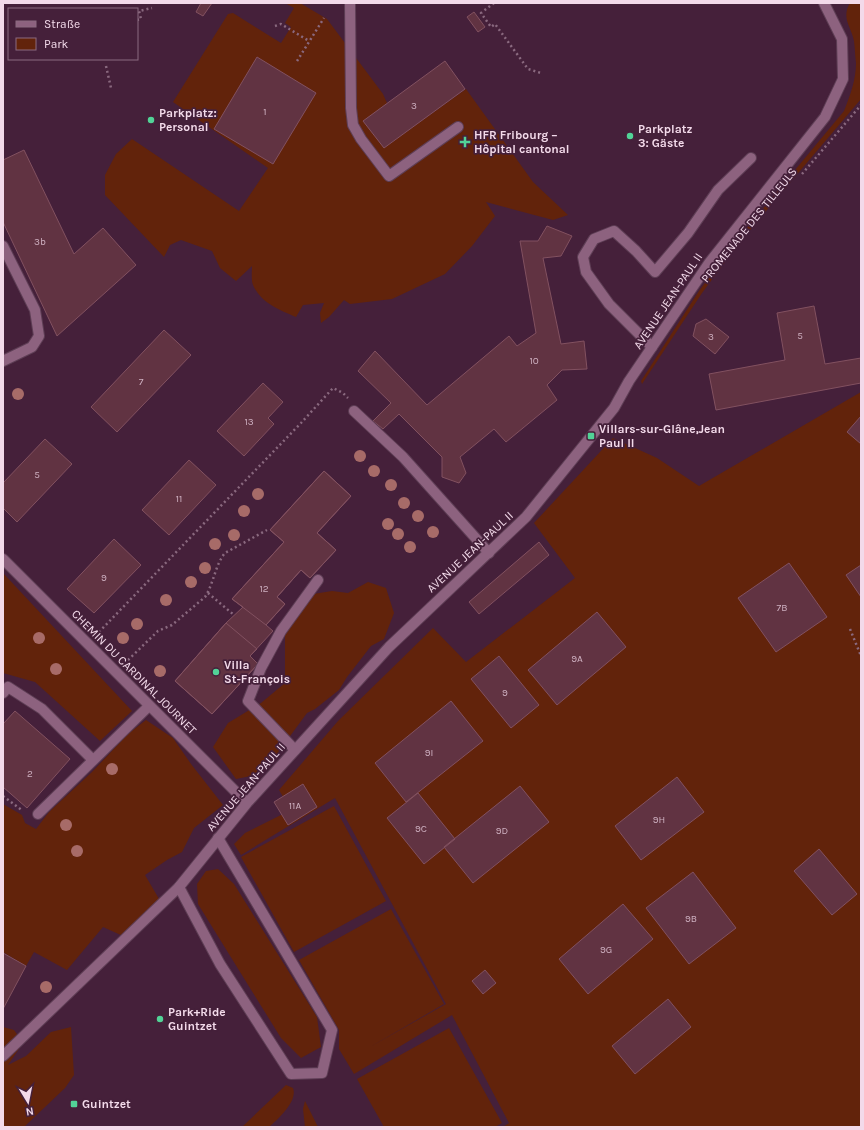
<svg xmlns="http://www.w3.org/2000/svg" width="864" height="1130" font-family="Karla,sans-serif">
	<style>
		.green { fill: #62230b }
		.building { fill: #613342; stroke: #825160 }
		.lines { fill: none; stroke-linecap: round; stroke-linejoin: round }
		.lane-casing { stroke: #5e3e55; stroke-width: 12 }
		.street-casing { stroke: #5e3e55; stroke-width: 12 }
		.path { stroke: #8a697f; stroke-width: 2.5; stroke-dasharray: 2 3; stroke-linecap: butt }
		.lane { stroke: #8d627f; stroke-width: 10 }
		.street { stroke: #8d627f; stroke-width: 10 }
		.tree { fill: #a76b68 }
		.poi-dot { fill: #52d397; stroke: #45203a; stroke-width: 1.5 }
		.labels { text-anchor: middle; stroke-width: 3.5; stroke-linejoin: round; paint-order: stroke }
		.number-label { font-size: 10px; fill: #ceb0c0 }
		.poi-label { font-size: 12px; font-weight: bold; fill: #f3daea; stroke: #45203a; text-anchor: start }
		.street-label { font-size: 12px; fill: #f3daea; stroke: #45203a }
	</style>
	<rect width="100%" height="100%" fill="#45203a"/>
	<path class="green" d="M 285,3 L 300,3 L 327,19 L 383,94 L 387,103 L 364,121 L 384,148 L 466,89 L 533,182 L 568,215 L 553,220 L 486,202 L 495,216 L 472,246 L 445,274 L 392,299 L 350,304 L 344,300 L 329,317 L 321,323 L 320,313 L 324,303 L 303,305 L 296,317 C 279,310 261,303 253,285 C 251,280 252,271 252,266 L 236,281 L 220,268 L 212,251 L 181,240 L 170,245 L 164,257 L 105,195 L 105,175 L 116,154 L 132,139 L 239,211 L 268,168 L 173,102 L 228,14 L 233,13 L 281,43 L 291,27 L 285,23 L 294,8 Z
		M 850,3 L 861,3 L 861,99 L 739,243 L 702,293 L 642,384 L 641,381 L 699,291 L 736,241 L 844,111 C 850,96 856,80 856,63 C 855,56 855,48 854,41 C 851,26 841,18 850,3 Z
		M 861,392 L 861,1127 L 503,1127 L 509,1123 L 452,1015 L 354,1074 L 339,1049 L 339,1030 L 299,960 L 391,909 L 444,1004 L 370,1047 L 446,1004 L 335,798 L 241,855 L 234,844 L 245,833 L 291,810 L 279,790 L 338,721 L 433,628 L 466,662 L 575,578 L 534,523 L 613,438 L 657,458 L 699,486 Z
		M 3,573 L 132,711 L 100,741 L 35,682 L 3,673 Z
		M 368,582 L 386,588 L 394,613 L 384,639 L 371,646 L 347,677 L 339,690 L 315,709 L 307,713 L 271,762 L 251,776 L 236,779 L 213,747 L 228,723 L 261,703 L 285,683 L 285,635 L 307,595 L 332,591 L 348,593 Z
		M 146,720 L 173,738 L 191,764 L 223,805 L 194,828 L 182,852 L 167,860 L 145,875 L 162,904 L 123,936 L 103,927 L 67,970 L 34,952 L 26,966 L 3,952 L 3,804 L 22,815 L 25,823 L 36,829 L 49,812 L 92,772 L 128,734 Z
		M 334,806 L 386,901 L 294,952 L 241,857 Z
		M 218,869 L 234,884 L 317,1017 L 321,1047 L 301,1058 L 281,1038 L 198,904 L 197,884 L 206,871 Z
		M 3,1027 L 14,1030 L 23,1043 L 8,1065 L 26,1056 L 51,1032 L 71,1027 L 74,1075 L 65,1088 L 24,1127 L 3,1127 Z
		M 449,1028 L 502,1123 L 495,1127 L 384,1127 L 357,1079 Z
		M 286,1085 L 293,1088 C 298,1101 278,1119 269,1127 L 242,1127 Z
		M 305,1101 L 318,1127 L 305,1127 L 303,1109 Z"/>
	<path class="building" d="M 201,3 L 212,3 L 203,16 L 196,12 Z
		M 474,12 L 485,27 L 478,32 L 467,17 Z
		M 257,57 L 316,93 L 273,164 L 214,129 Z
		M 445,61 L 465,89 L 384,148 L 363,121 Z
		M 24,150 L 74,254 L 103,228 L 136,265 L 57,336 L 3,222 L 3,160 Z
		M 547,226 L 572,236 L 561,256 L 543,258 L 561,344 L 584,341 L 587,369 L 562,370 L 547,385 L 557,400 L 506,442 L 494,429 L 460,457 L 466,473 L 459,483 L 442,477 L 442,457 L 399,414 L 383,429 L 373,421 L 391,403 L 358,371 L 375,351 L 427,405 L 509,336 L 517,346 L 536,333 L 520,241 L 538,241 Z
		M 814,306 L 825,364 L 861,358 L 861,383 L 716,410 L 709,374 L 785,360 L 777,313 Z
		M 706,319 L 729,337 L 715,354 L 693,336 L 696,324 Z
		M 164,330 L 191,355 L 117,432 L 91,407 Z
		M 263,383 L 283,402 L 268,418 L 274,424 L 244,456 L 217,431 Z
		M 861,416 L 861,444 L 847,432 Z
		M 45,439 L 72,464 L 17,522 L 3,508 L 3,483 Z
		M 189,460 L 216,485 L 169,535 L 142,510 Z
		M 324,471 L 351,496 L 317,533 L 336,550 L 310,578 L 301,570 L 277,597 L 285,604 L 266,625 L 232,599 L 284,542 L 270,530 Z
		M 324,471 L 351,496 L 317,533 L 336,550 L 310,578 L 301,570 L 277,597 L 285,604 L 266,625 L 273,631 L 250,656 L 258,664 L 212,714 L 175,681 L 226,623 L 243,607 L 232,599 L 284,542 L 270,530 Z
		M 114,539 L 141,565 L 94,613 L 67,589 Z
		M 539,542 L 549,555 L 479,614 L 469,602 Z
		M 789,563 L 827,617 L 776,652 L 738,598 Z
		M 861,565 L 861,597 L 846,575 Z
		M 597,612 L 626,647 L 557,705 L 528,670 Z
		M 226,623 L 257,649 L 250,656 L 258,664 L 212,714 L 175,681 Z
		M 499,656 L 539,705 L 511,728 L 471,679 Z
		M 451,701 L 483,741 L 406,802 L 375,763 Z
		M 15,711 L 70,759 L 27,808 L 3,787 L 3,724 Z
		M 677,777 L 704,812 L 641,860 L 615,826 Z
		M 303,784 L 317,807 L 288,825 L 274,802 Z
		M 520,786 L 549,822 L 473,883 L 444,847 Z
		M 418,793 L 455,839 L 424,864 L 387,818 Z
		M 819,849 L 857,894 L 832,915 L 794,871 Z
		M 693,872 L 736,928 L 689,964 L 646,908 Z
		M 623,904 L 653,939 L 588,994 L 559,959 Z
		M 3,953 L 26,966 L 3,1009 Z
		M 485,970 L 496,983 L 483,994 L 472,981 Z
		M 668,999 L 691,1027 L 635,1074 L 612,1046 Z"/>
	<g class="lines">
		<g class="lane-casing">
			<path id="lane" d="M 350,3 L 351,108 L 353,125 L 361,139 L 389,176 L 458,127
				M 3,246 L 35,310 L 39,336 L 32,347 L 3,361
				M 652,347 L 609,304 L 586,272 L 583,257 L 594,239 L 614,231 L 636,251 L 655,272 L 688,233 L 718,190 L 751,158
				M 354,411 L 403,457 L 489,553
				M 3,693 L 8,687 L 42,709 L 93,760
				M 295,750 L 248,701 L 261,668 L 281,631 L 318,580
				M 38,814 L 149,706
				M 179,887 L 220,964 L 291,1074 L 322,1073 L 332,1030 L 218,838"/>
		</g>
		<g class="street-casing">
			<path id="street" d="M 3,559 L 247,803
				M 3,1056 L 179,887 L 247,803 L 389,647 L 526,517 L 614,408 L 629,381 L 709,263 L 825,117 L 843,79 L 842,39 L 824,3"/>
		</g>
		<path class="path" d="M 494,3 L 481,13 L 491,27 L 495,24 L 528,69 L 541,73
			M 137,20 L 141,19 L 139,11 L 152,8
			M 275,26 L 281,24 L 309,41
			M 297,61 L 324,18
			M 106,66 L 111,88
			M 802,174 L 861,105
			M 208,593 L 234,615
			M 850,629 L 861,656
			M 99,632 L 301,423 L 333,388 L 343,393 L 348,398
			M 128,660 L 158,631 L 172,625 L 205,597 C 214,583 215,565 225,553 L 267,530
			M 3,796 L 23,811"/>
		<use href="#lane" class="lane"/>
		<use href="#street" class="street"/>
	</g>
	<g class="tree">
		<circle cx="18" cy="394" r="6"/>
		<circle cx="360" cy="456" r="6"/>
		<circle cx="374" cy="471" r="6"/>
		<circle cx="391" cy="485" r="6"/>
		<circle cx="258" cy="494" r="6"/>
		<circle cx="404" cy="503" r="6"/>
		<circle cx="244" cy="511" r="6"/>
		<circle cx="418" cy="516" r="6"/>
		<circle cx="388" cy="524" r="6"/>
		<circle cx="433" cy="532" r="6"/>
		<circle cx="398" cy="534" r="6"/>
		<circle cx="234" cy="535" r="6"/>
		<circle cx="215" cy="544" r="6"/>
		<circle cx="410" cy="547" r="6"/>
		<circle cx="205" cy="568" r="6"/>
		<circle cx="191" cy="582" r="6"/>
		<circle cx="166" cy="600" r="6"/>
		<circle cx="137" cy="624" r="6"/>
		<circle cx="39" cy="638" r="6"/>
		<circle cx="123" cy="638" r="6"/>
		<circle cx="56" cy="669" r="6"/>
		<circle cx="160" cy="671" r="6"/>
		<circle cx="112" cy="769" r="6"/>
		<circle cx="66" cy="825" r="6"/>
		<circle cx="77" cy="851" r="6"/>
		<circle cx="46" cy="987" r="6"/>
	</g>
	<g class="poi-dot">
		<circle cx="151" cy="120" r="4"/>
		<circle cx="630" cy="136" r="4"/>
		<path d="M463 136h4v4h4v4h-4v4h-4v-4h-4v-4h4z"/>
		<rect x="587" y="432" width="8" height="8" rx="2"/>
		<circle cx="216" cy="672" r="4"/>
		<circle cx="160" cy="1019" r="4"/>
		<rect x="70" y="1100" width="8" height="8" rx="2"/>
	</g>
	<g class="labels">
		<g class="number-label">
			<text x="414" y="109">3</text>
			<text x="265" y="115">1</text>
			<text x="40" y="245">3b</text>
			<text x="800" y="339">5</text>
			<text x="711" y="340">3</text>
			<text x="534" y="364">10</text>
			<text x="141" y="385">7</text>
			<text x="249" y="425">13</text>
			<text x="37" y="478">5</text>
			<text x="179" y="502">11</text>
			<text x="104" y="581">9</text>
			<text x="264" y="592">12</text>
			<text x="782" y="611">7B</text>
			<text x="577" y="662">9A</text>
			<text x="505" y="696">9</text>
			<text x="429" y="756">9I</text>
			<text x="30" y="777">2</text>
			<text x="295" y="809">11A</text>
			<text x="659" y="823">9H</text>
			<text x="421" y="832">9C</text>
			<text x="502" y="834">9D</text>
			<text x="691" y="922">9B</text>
			<text x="606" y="953">9G</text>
		</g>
		<g class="poi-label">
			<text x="159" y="117">Parkplatz:<tspan x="159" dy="14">Personal</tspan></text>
			<text x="638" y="133">Parkplatz<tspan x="638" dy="14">3: Gäste</tspan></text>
			<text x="474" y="139">HFR Fribourg –<tspan x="474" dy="14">Hôpital cantonal</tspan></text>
			<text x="599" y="433">Villars-sur-Glâne,Jean<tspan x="599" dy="14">Paul II</tspan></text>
			<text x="224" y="669">Villa<tspan x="224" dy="14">St-François</tspan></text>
			<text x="168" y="1016">Park+Ride<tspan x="168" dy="14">Guintzet</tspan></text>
			<text x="82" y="1108">Guintzet</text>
		</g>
		<g class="street-label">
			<text transform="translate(749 225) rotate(-51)" y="4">PROMENADE DES TILLEULS</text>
			<text transform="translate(668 301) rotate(-56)" y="4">AVENUE JEAN-PAUL II</text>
			<text transform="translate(470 552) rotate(-43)" y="4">AVENUE JEAN-PAUL II</text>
			<text transform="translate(134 672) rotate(45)" y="4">CHEMIN DU CARDINAL JOURNET</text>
			<text transform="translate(246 787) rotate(-49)" y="4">AVENUE JEAN-PAUL II</text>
		</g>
	</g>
	<rect width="864" height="1130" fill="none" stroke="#f3daea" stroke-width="8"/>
	<rect x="8" y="8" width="130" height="52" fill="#45203a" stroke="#8b6a80"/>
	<rect x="16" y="21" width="20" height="6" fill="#8d627f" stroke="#8b6a80"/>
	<text x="44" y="28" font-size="12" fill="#f3daea">Straße</text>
	<rect x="16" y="38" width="20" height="12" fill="#62230b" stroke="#8b6a80"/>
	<text x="44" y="48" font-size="12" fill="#f3daea">Park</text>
	<g transform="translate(28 1102) rotate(170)" stroke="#45203a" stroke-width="3" paint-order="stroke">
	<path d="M0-3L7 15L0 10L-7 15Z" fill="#f3daea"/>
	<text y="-6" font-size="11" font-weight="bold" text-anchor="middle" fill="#f3daea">N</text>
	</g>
</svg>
